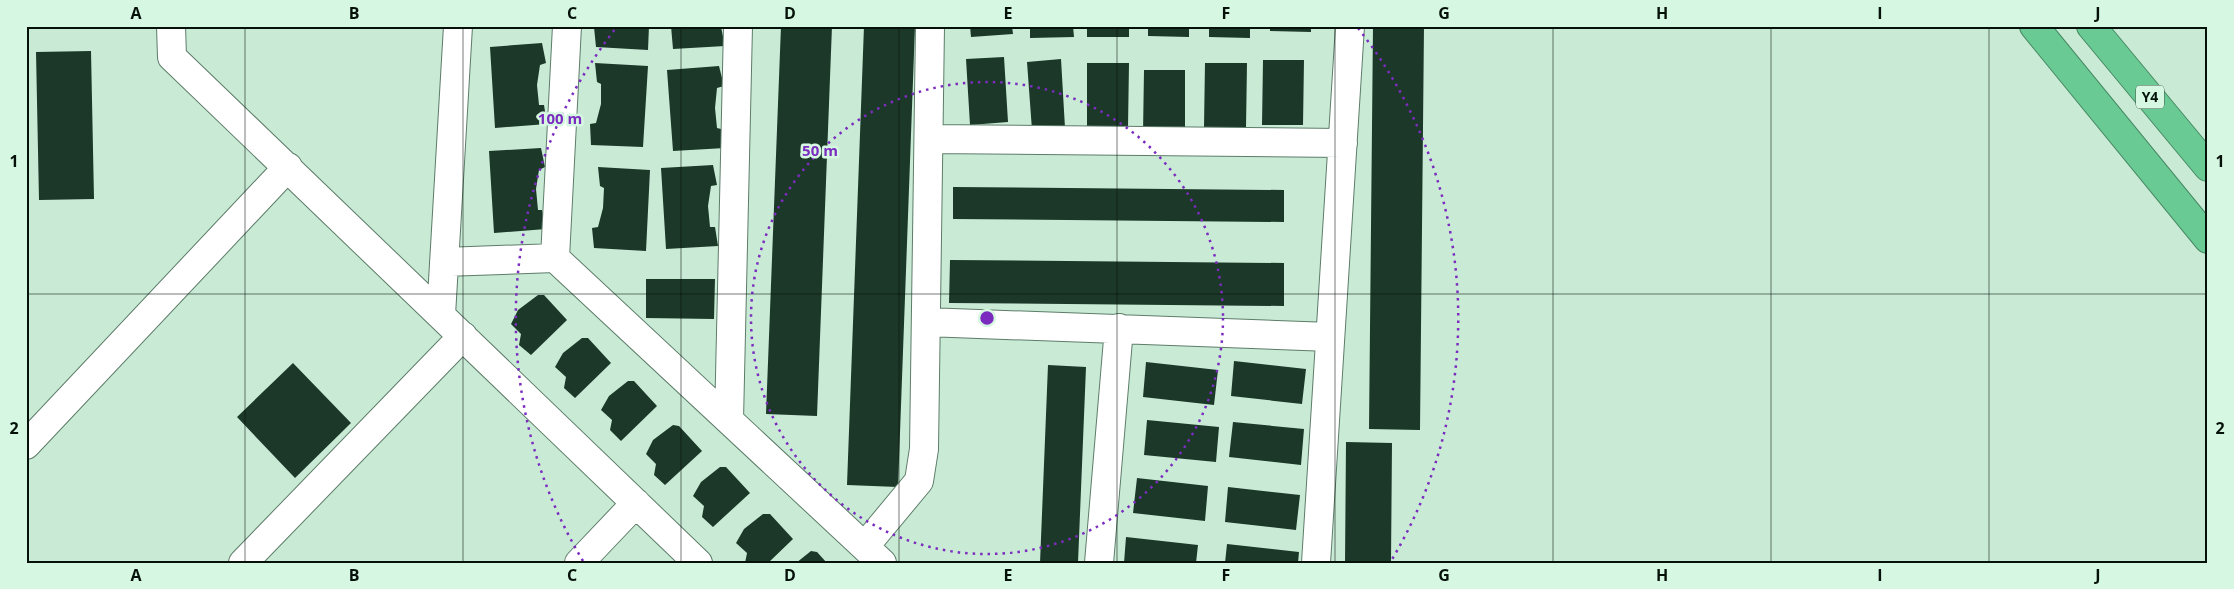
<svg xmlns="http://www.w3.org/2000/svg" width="2234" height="589" font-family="'Open Sans',sans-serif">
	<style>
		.building { fill: #1c3828 }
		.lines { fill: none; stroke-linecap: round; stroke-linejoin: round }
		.street-casing { stroke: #5d7c69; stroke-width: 30 }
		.highway-casing { stroke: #478964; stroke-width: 30 }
		.street { stroke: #fff; stroke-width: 28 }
		.highway { stroke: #6aca94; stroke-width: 28 }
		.grid { fill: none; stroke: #06110a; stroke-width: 1; stroke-opacity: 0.55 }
		.ring { fill: none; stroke: #7b2cbf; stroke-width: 2.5; stroke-dasharray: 2.5 5 }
		.labels { text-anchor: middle; stroke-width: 5; stroke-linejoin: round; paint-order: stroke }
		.shield { fill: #d6f8e2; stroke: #44564b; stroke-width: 1 }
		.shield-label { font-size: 14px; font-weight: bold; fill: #06110a }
		.centre { fill: #7b2cbf; stroke: #d6f8e2; stroke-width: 2.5 }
		.ring-label { font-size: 15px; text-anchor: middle; font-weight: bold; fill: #7b2cbf; stroke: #d6f8e2; stroke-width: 5; stroke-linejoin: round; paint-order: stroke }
		.neatline { fill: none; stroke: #06110a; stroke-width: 2 }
		.grid-label { font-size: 16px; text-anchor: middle; font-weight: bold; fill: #06110a }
	</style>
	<rect width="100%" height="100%" fill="#c9ebd5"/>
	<path class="building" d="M 498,26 L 521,26 L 521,28 L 499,29 Z
		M 649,26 L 648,50 L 596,47 L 594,27 Z
		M 671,26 L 721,27 L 725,46 L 673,49 Z
		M 781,26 L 832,26 L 817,416 L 766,414 Z
		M 864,26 L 915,26 L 898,487 L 847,485 Z
		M 970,26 L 1012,26 L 1013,34 L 971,37 Z
		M 1030,26 L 1073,26 L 1074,37 L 1030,38 Z
		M 1087,26 L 1129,26 L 1129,37 L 1087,37 Z
		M 1148,26 L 1189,26 L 1189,37 L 1148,36 Z
		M 1209,26 L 1250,26 L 1250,38 L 1209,37 Z
		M 1270,26 L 1311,26 L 1311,32 L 1270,31 Z
		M 1373,26 L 1424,26 L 1420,430 L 1369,429 Z
		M 542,43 L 546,63 L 540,65 L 537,85 L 539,105 L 544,105 L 547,124 L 495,128 L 490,47 Z
		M 91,51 L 94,199 L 39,200 L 36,52 Z
		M 1004,57 L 1008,122 L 970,125 L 966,59 Z
		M 1061,59 L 1065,128 L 1032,130 L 1027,62 Z
		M 1263,60 L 1304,60 L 1303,125 L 1262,125 Z
		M 595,63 L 648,66 L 643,147 L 591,145 L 590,124 L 596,123 L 601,104 L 601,84 L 597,82 Z
		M 1087,63 L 1129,63 L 1128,127 L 1087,127 Z
		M 1205,63 L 1247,63 L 1246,128 L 1204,127 Z
		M 719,66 L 724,86 L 717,88 L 715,108 L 717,128 L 721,129 L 725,148 L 673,151 L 667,70 Z
		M 1144,70 L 1185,70 L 1185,135 L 1143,134 Z
		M 541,148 L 545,167 L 539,170 L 536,189 L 538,210 L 542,210 L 546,229 L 494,233 L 489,151 Z
		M 713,165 L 717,185 L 711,186 L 708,206 L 710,227 L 715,227 L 718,246 L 666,249 L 661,168 Z
		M 598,167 L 650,170 L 646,251 L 594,248 L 592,228 L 598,227 L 603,208 L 604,188 L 600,186 Z
		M 953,187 L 1284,190 L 1284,222 L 953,219 Z
		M 950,260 L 1284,263 L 1284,306 L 949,303 Z
		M 646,279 L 715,279 L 714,319 L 646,318 Z
		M 538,295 L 544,295 L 567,320 L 531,355 L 519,345 L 521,334 L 511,324 L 518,310 Z
		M 582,338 L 588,338 L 611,363 L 575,398 L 564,388 L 566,377 L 555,367 L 563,353 Z
		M 1234,361 L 1306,369 L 1302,404 L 1231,396 Z
		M 1146,362 L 1218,370 L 1214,405 L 1143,397 Z
		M 293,363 L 351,423 L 295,478 L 237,417 Z
		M 1048,365 L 1086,367 L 1078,563 L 1040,563 Z
		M 628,381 L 634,381 L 657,406 L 621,441 L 610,430 L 612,420 L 601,410 L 609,396 Z
		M 1147,420 L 1219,427 L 1216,462 L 1144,455 Z
		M 1233,422 L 1304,429 L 1301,465 L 1229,457 Z
		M 673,425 L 679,426 L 702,451 L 665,485 L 654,475 L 656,464 L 646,454 L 653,440 Z
		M 1346,442 L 1392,443 L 1391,563 L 1345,563 Z
		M 720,467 L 726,467 L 750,493 L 713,527 L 702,517 L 704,506 L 693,496 L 701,482 Z
		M 1137,478 L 1208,486 L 1205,521 L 1133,513 Z
		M 1228,487 L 1300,495 L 1296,530 L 1225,522 Z
		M 763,514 L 770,514 L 793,539 L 768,563 L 745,563 L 747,553 L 736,543 L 744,529 Z
		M 1126,537 L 1198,545 L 1196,563 L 1124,563 Z
		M 1227,544 L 1299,552 L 1298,563 L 1225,563 Z
		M 811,551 L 817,552 L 827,563 L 796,563 Z"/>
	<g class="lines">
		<g class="street-casing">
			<path id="street" d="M 171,26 L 172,57 L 698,563
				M 929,139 L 1343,143
				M 555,258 L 567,26
				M 444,262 L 555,258 L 882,563
				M 441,315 L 458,26
				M 926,322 L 1330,337
				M 729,420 L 738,26
				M 26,445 L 288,167
				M 865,546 L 919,481 L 924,449 L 930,26
				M 243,563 L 463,336
				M 579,563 L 636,503
				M 1099,563 L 1119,328
				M 1316,563 L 1350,26"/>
		</g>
		<g class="highway-casing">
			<path id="highway" d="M 2034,26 L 2208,239
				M 2091,26 L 2208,167"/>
		</g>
		<use href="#street" class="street"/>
		<use href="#highway" class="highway"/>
	</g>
	<path class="grid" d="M 245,26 L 245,563M 463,26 L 463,563M 681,26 L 681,563M 899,26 L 899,563M 1117,26 L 1117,563M 1335,26 L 1335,563M 1553,26 L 1553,563M 1771,26 L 1771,563M 1989,26 L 1989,563M 26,294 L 2208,294"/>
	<g class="ring">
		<circle cx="987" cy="318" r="236"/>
		<path d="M583 561A471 471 0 0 1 616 28M1358 28A471 471 0 0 1 1391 561"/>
	</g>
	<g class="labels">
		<rect class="shield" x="2136" y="85.5" width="28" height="23" rx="4"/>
		<g class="shield-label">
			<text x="2150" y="102">Y4</text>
		</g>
	</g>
	<circle cx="987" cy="318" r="8" class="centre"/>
	<g class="ring-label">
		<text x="560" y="124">100 m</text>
		<text x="820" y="156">50 m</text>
	</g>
	<rect width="2234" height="589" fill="none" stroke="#d6f8e2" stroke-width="55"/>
	<rect x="28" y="28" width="2178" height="534" class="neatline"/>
	<g class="grid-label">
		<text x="136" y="19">A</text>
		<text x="354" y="19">B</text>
		<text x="572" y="19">C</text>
		<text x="790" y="19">D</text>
		<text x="1008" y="19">E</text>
		<text x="1226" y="19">F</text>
		<text x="1444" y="19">G</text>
		<text x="1662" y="19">H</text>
		<text x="1880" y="19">I</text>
		<text x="2098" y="19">J</text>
		<text x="14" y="167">1</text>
		<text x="2220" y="167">1</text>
		<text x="14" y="434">2</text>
		<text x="2220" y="434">2</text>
		<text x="136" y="581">A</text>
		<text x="354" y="581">B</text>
		<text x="572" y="581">C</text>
		<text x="790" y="581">D</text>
		<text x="1008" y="581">E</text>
		<text x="1226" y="581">F</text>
		<text x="1444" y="581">G</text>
		<text x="1662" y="581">H</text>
		<text x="1880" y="581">I</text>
		<text x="2098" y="581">J</text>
	</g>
</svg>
